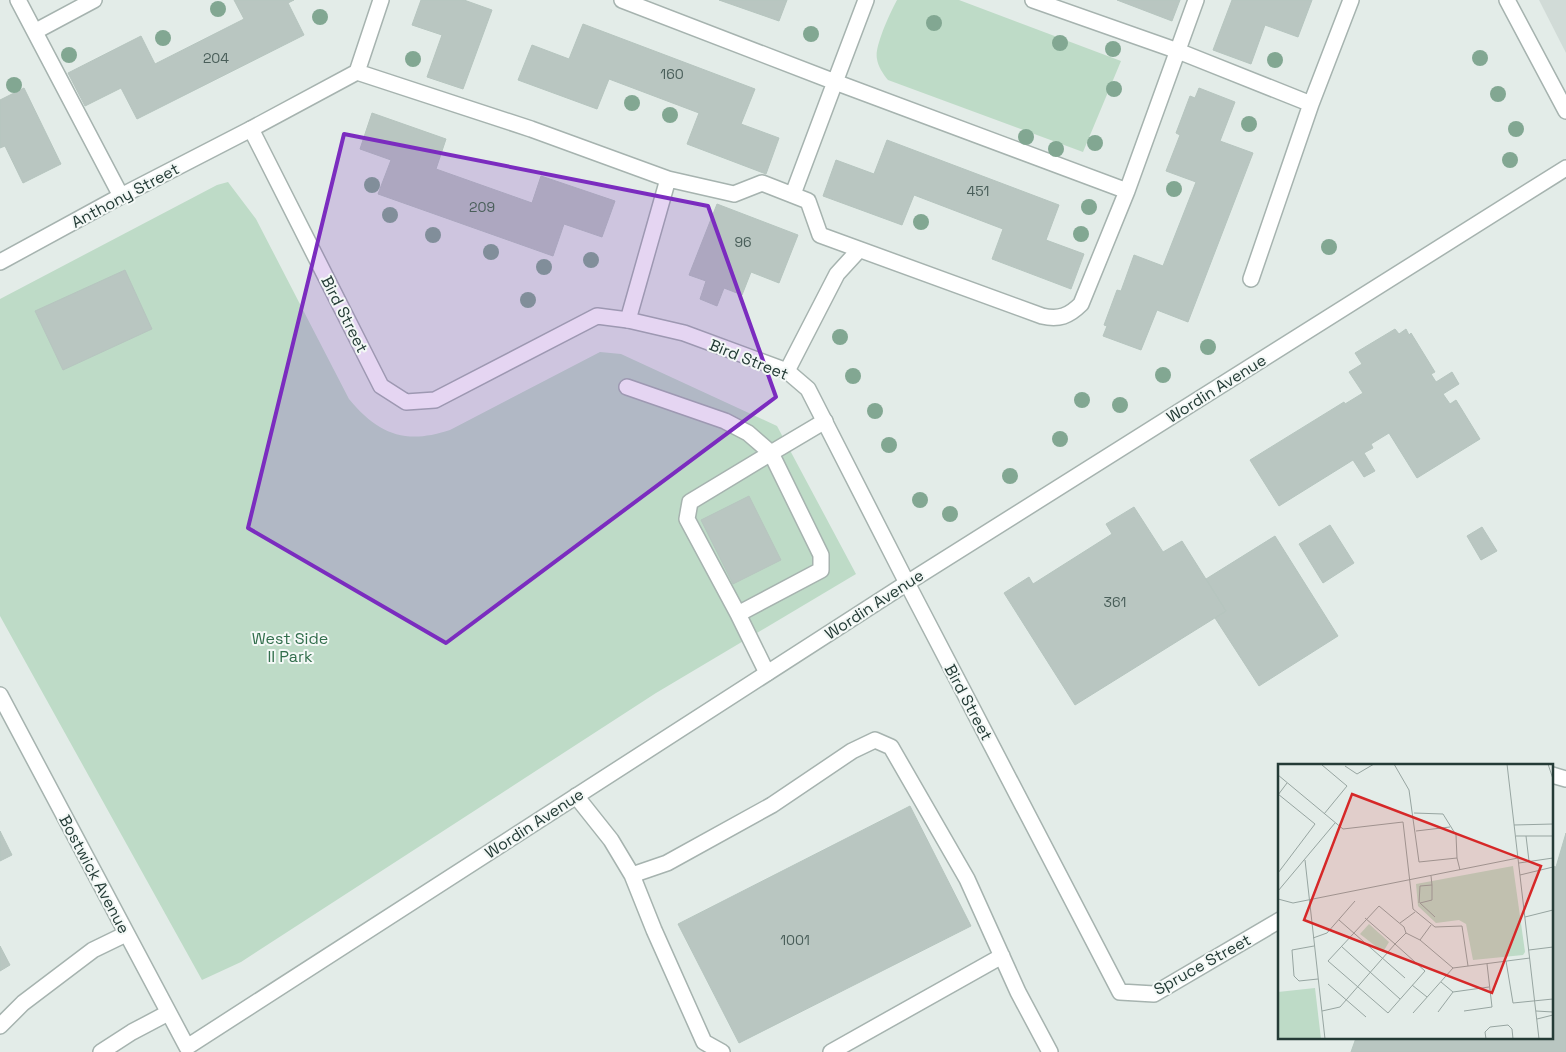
<svg xmlns="http://www.w3.org/2000/svg" width="1566" height="1052" font-family="'Space Grotesk',sans-serif">
	<style>
		.built { fill: #d1dbd7 }
		.green { fill: #bedbc7 }
		.building { fill: #b9c6c1; stroke: #b6c5bf }
		.lines { fill: none; stroke-linecap: round; stroke-linejoin: round }
		.service-casing { stroke: #a6b3af; stroke-width: 18 }
		.minor-casing { stroke: #a6b3af; stroke-width: 18 }
		.tertiary-casing { stroke: #a6b3af; stroke-width: 18 }
		.service { stroke: #fff; stroke-width: 15 }
		.minor { stroke: #fff; stroke-width: 15 }
		.tertiary { stroke: #fff; stroke-width: 15 }
		.tree { fill: #82a792 }
		.marked { fill: #7b2cbf; fill-opacity: 0.2; stroke: #7b2cbf; stroke-width: 4; stroke-linejoin: round }
		.labels { text-anchor: middle; stroke-width: 4; stroke-linejoin: round; paint-order: stroke }
		.number-label { font-size: 14px; fill: #495e59 }
		.street-label { font-size: 16px; fill: #243b36; stroke: #f3f8f6 }
		.park-label { font-size: 16px; fill: #326e4c; stroke: #f3f8f6 }
		.inset-road { fill: none; stroke: #97a5a1; stroke-width: 1 }
		.view { fill: #d62828; fill-opacity: 0.15; stroke: #d62828; stroke-width: 2.5 }
		.inset-edge { fill: none; stroke: #243b36; stroke-width: 2.5 }
	</style>
	<rect width="100%" height="100%" fill="#e3ece8"/>
	<path class="built" d="M 1539,0 L 1566,0 L 1566,53 Z"/>
	<path class="green" d="M 897,0 L 959,0 L 1121,61 L 1083,152 L 888,80 C 883,74 878,66 877,59 C 874,47 891,11 897,0 Z
		M 228,182 L 256,219 L 349,399 C 378,434 405,445 450,430 L 600,352 L 621,354 L 777,426 L 856,574 L 656,693 L 241,962 L 202,980 L 0,616 L 0,299 L 217,185 Z"/>
	<path class="building" d="M 234,0 L 294,0 L 288,3 L 304,35 L 137,119 L 121,88 L 85,106 L 68,73 L 141,36 L 155,64 L 244,19 Z
		M 421,0 L 464,0 L 492,10 L 463,89 L 427,77 L 442,35 L 412,25 Z
		M 719,0 L 787,0 L 779,21 Z
		M 1117,0 L 1180,0 L 1172,21 Z
		M 1232,0 L 1312,0 L 1298,37 L 1265,25 L 1251,64 L 1213,50 Z
		M 583,24 L 755,89 L 741,124 L 779,138 L 766,174 L 687,144 L 699,113 L 609,79 L 597,109 L 518,80 L 532,45 L 569,59 Z
		M 24,88 L 61,164 L 23,183 L 5,146 L 0,148 L 0,100 Z
		M 1199,88 L 1235,102 L 1220,141 L 1253,153 L 1188,322 L 1157,310 L 1141,350 L 1103,336 L 1107,326 L 1104,325 L 1117,290 L 1121,291 L 1134,255 L 1163,266 L 1196,182 L 1166,171 L 1180,135 L 1176,133 L 1190,96 L 1195,98 Z
		M 372,113 L 446,139 L 436,169 L 532,203 L 541,176 L 615,201 L 602,237 L 564,224 L 553,256 L 378,194 L 391,160 L 360,149 Z
		M 887,140 L 1059,205 L 1046,240 L 1084,254 L 1071,289 L 992,259 L 1003,229 L 914,195 L 902,225 L 823,196 L 836,160 L 874,174 Z
		M 717,204 L 798,235 L 779,283 L 751,272 L 742,295 L 724,288 L 717,306 L 700,299 L 706,281 L 689,275 Z
		M 125,270 L 152,329 L 63,370 L 35,311 Z
		M 1395,329 L 1399,334 L 1406,329 L 1409,335 L 1411,333 L 1435,372 L 1431,374 L 1436,382 L 1452,372 L 1459,384 L 1443,394 L 1450,404 L 1456,400 L 1480,439 L 1417,478 L 1389,433 L 1371,444 L 1373,448 L 1364,453 L 1375,471 L 1364,477 L 1353,460 L 1279,506 L 1250,460 L 1344,402 L 1345,404 L 1363,393 L 1349,372 L 1362,364 L 1355,353 Z
		M 749,496 L 781,560 L 733,584 L 701,520 Z
		M 1134,507 L 1163,552 L 1182,541 L 1226,611 L 1075,705 L 1004,593 L 1029,577 L 1033,584 L 1112,534 L 1106,524 Z
		M 1330,525 L 1354,563 L 1323,583 L 1299,544 Z
		M 1482,527 L 1497,551 L 1481,560 L 1467,536 Z
		M 1275,536 L 1338,636 L 1259,686 L 1215,618 L 1226,611 L 1206,579 Z
		M 910,806 L 971,926 L 739,1043 L 678,924 Z
		M 0,831 L 12,855 L 0,861 Z
		M 1566,833 L 1566,1052 L 1351,1052 L 1356,1038 L 1552,1038 L 1552,866 L 1556,867 Z
		M 0,946 L 10,965 L 0,971 Z"/>
	<g class="lines">
		<g class="service-casing">
			<path id="service" d="M 18,0 L 121,196
				M 622,0 L 835,82 L 793,194
				M 866,0 L 835,82 L 1127,191
				M 1033,0 L 1178,51 L 1311,104
				M 36,31 L 94,0
				M 357,72 L 381,0
				M 251,129 L 357,72 L 531,129 L 668,179 L 734,194 L 762,183 L 808,201 L 820,235 L 1042,316 C 1059,320 1069,316 1081,304 L 1127,191 L 1196,0
				M 1251,279 L 1311,104 L 1351,0
				M 628,320 L 668,179
				M 787,371 L 837,274 L 859,250
				M 627,387 L 725,421 L 748,433 L 771,453 L 690,502 L 687,519 L 738,614
				M 767,673 L 738,614 L 821,570 L 821,555 L 771,453 L 825,421
				M 576,796 L 611,840 L 632,875 L 667,863 L 772,805 L 852,751 L 875,740 L 891,747 L 967,879 L 1018,992 L 1050,1052
				M 632,875 L 654,930 L 704,1042 L 722,1052
				M 0,1026 L 23,1003 L 93,950 L 126,934
				M 101,1052 L 132,1032 L 168,1013
				M 831,1052 L 1002,956"/>
		</g>
		<g class="minor-casing">
			<path id="minor" d="M 1507,0 L 1566,111
				M 0,262 L 121,196 L 251,129 L 381,386 L 406,402 L 435,400 L 597,316 L 628,320 L 684,333 L 787,371 L 808,389 L 907,583 L 1120,992 L 1154,994 L 1280,920
				M 1552,775 L 1566,779"/>
		</g>
		<g class="tertiary-casing">
			<path id="tertiary" d="M 0,695 L 187,1047 L 907,583 L 1566,168"/>
		</g>
		<use href="#service" class="service"/>
		<use href="#minor" class="minor"/>
		<use href="#tertiary" class="tertiary"/>
	</g>
	<g class="tree">
		<circle cx="218" cy="9" r="8"/>
		<circle cx="320" cy="17" r="8"/>
		<circle cx="934" cy="23" r="8"/>
		<circle cx="811" cy="34" r="8"/>
		<circle cx="163" cy="38" r="8"/>
		<circle cx="1060" cy="43" r="8"/>
		<circle cx="1113" cy="49" r="8"/>
		<circle cx="69" cy="55" r="8"/>
		<circle cx="1480" cy="58" r="8"/>
		<circle cx="413" cy="59" r="8"/>
		<circle cx="1275" cy="60" r="8"/>
		<circle cx="14" cy="85" r="8"/>
		<circle cx="1114" cy="89" r="8"/>
		<circle cx="1498" cy="94" r="8"/>
		<circle cx="632" cy="103" r="8"/>
		<circle cx="670" cy="115" r="8"/>
		<circle cx="1249" cy="124" r="8"/>
		<circle cx="1516" cy="129" r="8"/>
		<circle cx="1026" cy="137" r="8"/>
		<circle cx="1095" cy="143" r="8"/>
		<circle cx="1056" cy="149" r="8"/>
		<circle cx="1510" cy="160" r="8"/>
		<circle cx="372" cy="185" r="8"/>
		<circle cx="1174" cy="189" r="8"/>
		<circle cx="1089" cy="207" r="8"/>
		<circle cx="390" cy="215" r="8"/>
		<circle cx="921" cy="222" r="8"/>
		<circle cx="1081" cy="234" r="8"/>
		<circle cx="433" cy="235" r="8"/>
		<circle cx="1329" cy="247" r="8"/>
		<circle cx="491" cy="252" r="8"/>
		<circle cx="591" cy="260" r="8"/>
		<circle cx="544" cy="267" r="8"/>
		<circle cx="528" cy="300" r="8"/>
		<circle cx="840" cy="337" r="8"/>
		<circle cx="1208" cy="347" r="8"/>
		<circle cx="1163" cy="375" r="8"/>
		<circle cx="853" cy="376" r="8"/>
		<circle cx="1082" cy="400" r="8"/>
		<circle cx="1120" cy="405" r="8"/>
		<circle cx="875" cy="411" r="8"/>
		<circle cx="1060" cy="439" r="8"/>
		<circle cx="889" cy="445" r="8"/>
		<circle cx="1010" cy="476" r="8"/>
		<circle cx="920" cy="500" r="8"/>
		<circle cx="950" cy="514" r="8"/>
	</g>
	<path class="marked" d="M 344,134 L 708,206 L 776,397 L 446,643 L 248,528 Z"/>
	<g class="labels">
		<g class="number-label">
			<text x="216" y="63">204</text>
			<text x="672" y="79">160</text>
			<text x="978" y="196">451</text>
			<text x="482" y="212">209</text>
			<text x="743" y="247">96</text>
			<text x="1115" y="607">361</text>
			<text x="795" y="945">1001</text>
		</g>
		<g class="street-label">
			<text transform="translate(125 195) rotate(-28)" y="6">Anthony Street</text>
			<text transform="translate(345 314) rotate(63)" y="6">Bird Street</text>
			<text transform="translate(749 359) rotate(22)" y="6">Bird Street</text>
			<text transform="translate(1216 388) rotate(-32)" y="6">Wordin Avenue</text>
			<text transform="translate(874 604) rotate(-33)" y="6">Wordin Avenue</text>
			<text transform="translate(969 702) rotate(62)" y="6">Bird Street</text>
			<text transform="translate(534 823) rotate(-33)" y="6">Wordin Avenue</text>
			<text transform="translate(95 874) rotate(62)" y="6">Bostwick Avenue</text>
			<text transform="translate(1202 964) rotate(-29)" y="6">Spruce Street</text>
		</g>
		<g class="park-label">
			<text x="290" y="644">West Side<tspan x="290" dy="18">II Park</tspan></text>
		</g>
	</g>
	<g transform="translate(1278 764)">
		<rect width="275" height="275" fill="#e3ece8"/>
		<path d="M 235,102 L 247,188 L 245,191 L 195,196 L 188,160 L 181,156 L 158,159 L 140,142 L 138,120 ZM 91,160 L 111,178 L 105,188 L 82,170 ZM 37,224 L 43,275 L 0,275 L 0,228 Z" fill="#bedbc7"/>
		<path class="inset-road" d="M 116,0 L 131,26 L 141,98 L 179,94 L 182,106M 229,0 L 261,275M 270,0 L 275,15M 44,1 L 69,22 L 46,50M 67,2 L 79,10 L 96,0M 0,11 L 65,65 L 125,58 L 135,145 L 157,163 L 184,162 L 190,202M 0,30 L 37,60 L 0,109M 0,31 L 9,19M 136,49 L 165,50 L 178,71 L 179,94M 236,61 L 275,60M 138,67 L 172,63M 238,72 L 275,72M 248,72 L 251,97M 27,96 L 47,275M 241,99 L 275,94M 242,111 L 275,103M 154,121 L 154,136 L 142,139 L 157,153M 0,127 L 57,59M 0,135 L 15,139 L 240,94M 141,139 L 142,122 L 154,121 L 153,112M 247,153 L 275,146M 61,156 L 127,214M 122,159 L 137,148M 128,169 L 117,180 L 147,207 L 110,249 L 50,197 L 101,142 L 126,163 L 128,169 L 142,176 L 175,204 L 252,194M 35,174 L 49,169 L 77,137M 142,176 L 153,161M 36,182 L 14,186 L 16,212 L 21,217 L 40,215M 63,182 L 122,235M 251,186 L 275,183M 228,197 L 235,239 L 275,235M 163,218 L 175,228M 50,220 L 88,253M 134,221 L 149,233M 44,247 L 62,243 L 117,180 L 87,154M 186,247 L 214,243 L 209,200M 258,247 L 275,248M 160,248 L 175,228 L 211,223M 135,249 L 175,204M 259,255 L 275,251M 208,275 L 207,268 L 212,263 L 230,261 L 234,265 L 235,275"/>
		<path class="view" d="M 74,30 L 263,102 L 214,229 L 26,156 Z"/>
		<rect width="275" height="275" class="inset-edge"/>
	</g>
</svg>
